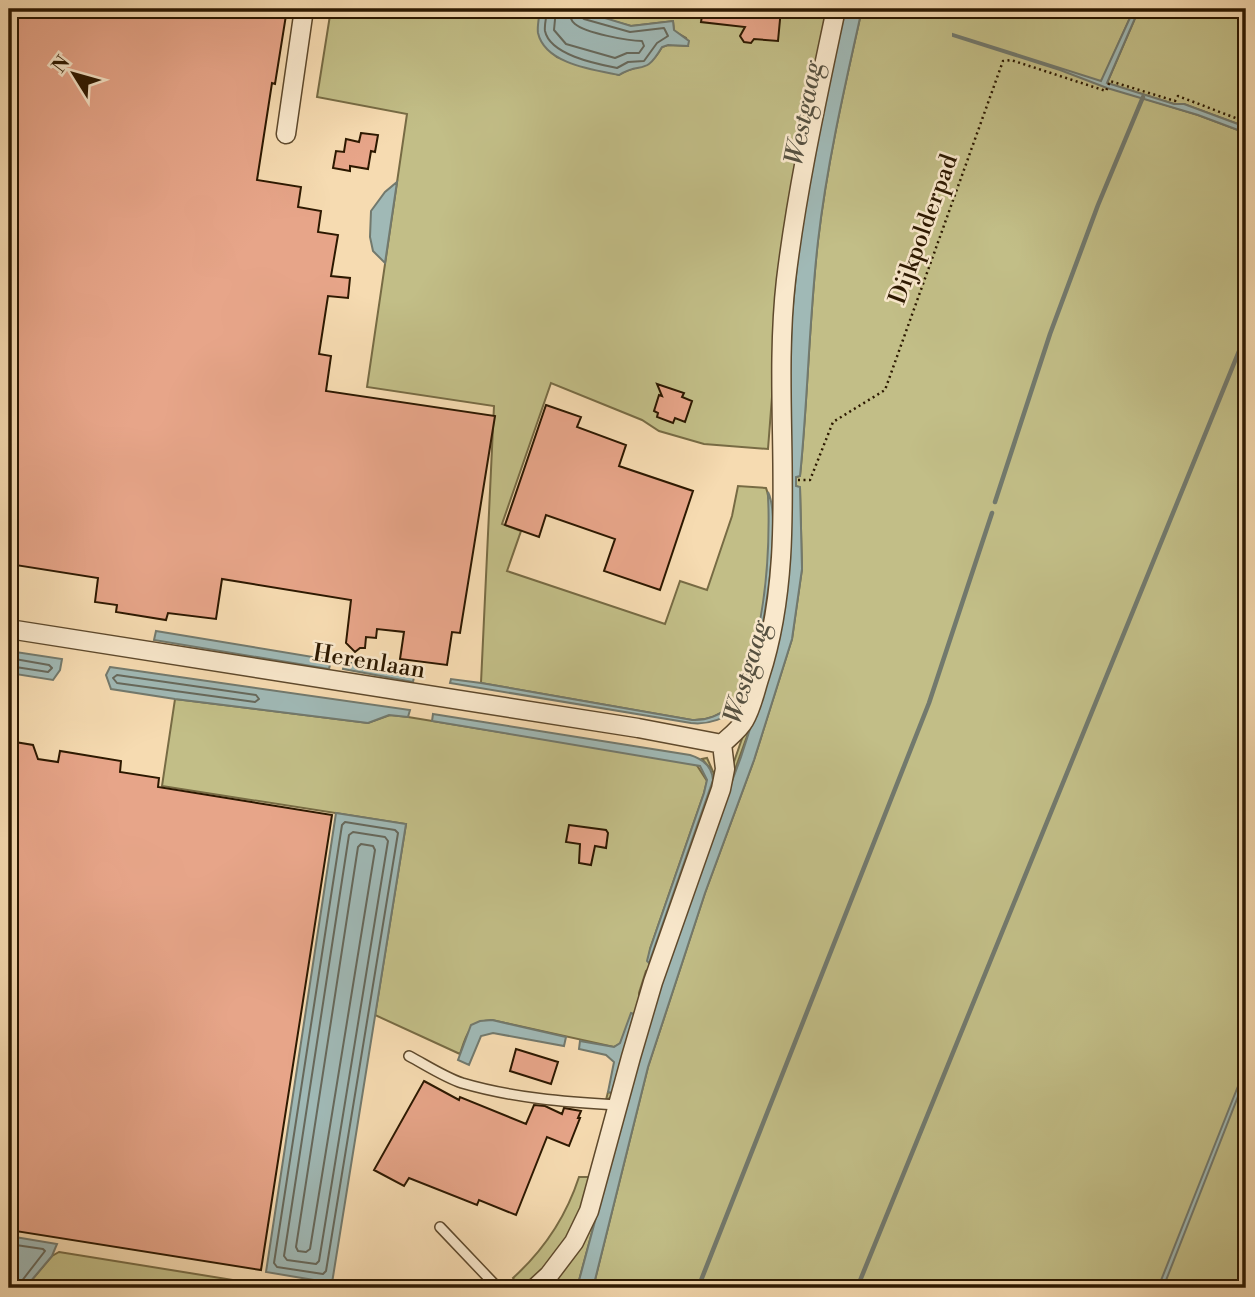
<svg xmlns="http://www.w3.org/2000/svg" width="1255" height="1297" font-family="'Libre Bodoni',serif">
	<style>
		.green { fill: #c2be87; stroke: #776b44; stroke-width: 2 }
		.water { fill: #a0b9b6; stroke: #72796d; stroke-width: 2 }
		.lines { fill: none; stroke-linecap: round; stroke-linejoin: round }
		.shore { stroke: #66685b; stroke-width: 2 }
		.stream { stroke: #72796d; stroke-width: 4.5 }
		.building { fill: #e7a589; stroke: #2c1800; stroke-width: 2 }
		.service-casing { stroke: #5e492c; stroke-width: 12 }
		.minor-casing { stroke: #5e492c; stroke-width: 21 }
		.path { stroke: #2c1800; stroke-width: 2.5; stroke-dasharray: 2 3.5; stroke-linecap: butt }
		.service { stroke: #f9e8cc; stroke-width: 9 }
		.minor { stroke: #f9e8cc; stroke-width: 18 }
		.labels { text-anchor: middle; stroke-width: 5; stroke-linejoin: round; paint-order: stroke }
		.street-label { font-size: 24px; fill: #2c1800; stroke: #f9e8cc }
		.water-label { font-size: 26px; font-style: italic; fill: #555040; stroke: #f9e8cc }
	</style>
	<rect width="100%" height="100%" fill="#f6dbb1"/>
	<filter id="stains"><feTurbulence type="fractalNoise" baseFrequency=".00286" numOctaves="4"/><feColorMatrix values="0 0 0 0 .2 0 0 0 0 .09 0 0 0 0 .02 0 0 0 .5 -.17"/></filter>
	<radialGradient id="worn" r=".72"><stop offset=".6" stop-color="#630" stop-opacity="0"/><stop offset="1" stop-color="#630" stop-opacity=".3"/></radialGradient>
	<path class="green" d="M 331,9 L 501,9 L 521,12 L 522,9 L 549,9 L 540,11 L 548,49 L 557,57 L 619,75 C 640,62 647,73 662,47 L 668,45 L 688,46 L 686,38 L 674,31 L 673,21 L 631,26 L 569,9 L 828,9 L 794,175 L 782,267 L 768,449 L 704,444 L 659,431 L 642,420 L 551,383 L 502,524 L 521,531 L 507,571 L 665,624 L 680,581 L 707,590 L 732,516 L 738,486 L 766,488 C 770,497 769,509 769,520 C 772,581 759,647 736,704 C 721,713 710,721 692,720 L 481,683 L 494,406 L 367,387 L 407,114 L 317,97 Z
		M 862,9 L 1134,9 L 1100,85 L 1198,115 L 1246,133 L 1246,1288 L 593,1288 L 648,1067 L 705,893 L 754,760 L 792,639 L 802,569 L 800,488 L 796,486 L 796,477 L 800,476 C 808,398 809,319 818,241 C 827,163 845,85 862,9 Z
		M 1139,9 L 1246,9 L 1246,127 L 1184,104 L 1174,104 L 1107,83 Z
		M 784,485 L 787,485 L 787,586 L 780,631 L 754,717 L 693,886 L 647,1028 L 577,1288 L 547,1288 L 572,1259 L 589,1231 L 621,1108 L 657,985 L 766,669 C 785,602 785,553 784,485 Z
		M 175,699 L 368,723 L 390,715 L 408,717 L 696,764 L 707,781 L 704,793 L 650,949 L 649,963 L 713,780 L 709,767 L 702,759 L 707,758 L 715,776 L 712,792 L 651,968 L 646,971 L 639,993 L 639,1016 L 616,1095 L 606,1100 L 608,1092 L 612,1093 L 632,1013 L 620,1044 L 614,1047 L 492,1020 C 469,1021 466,1035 460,1054 L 375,1015 L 406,824 L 162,786 Z
		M 579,1177 L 595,1177 L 574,1228 L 543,1269 L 525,1287 L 523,1285 L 519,1287 L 513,1278 C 545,1249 566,1217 579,1177 Z
		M 59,1252 L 258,1284 L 279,1288 L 25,1288 L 52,1256 Z"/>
	<path class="water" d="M 549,9 L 579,10 L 631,26 L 673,21 L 674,30 L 689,41 L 688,46 L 668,45 L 662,47 C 644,78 642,60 619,75 C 594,70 545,64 538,33 C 537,26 539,18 540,11 Z
		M 841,9 L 862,9 C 845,85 827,163 818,241 C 809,319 808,398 800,476 L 796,477 L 796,486 L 800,487 L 802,569 L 792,639 L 754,760 L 705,893 L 648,1067 L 593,1288 L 577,1288 L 647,1028 L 693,886 L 741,757 L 766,679 L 788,427 L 792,316 L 799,245 L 809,170 Z
		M 1134,9 L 1139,9 L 1107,83 L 1174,104 L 1184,104 L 1246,127 L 1246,133 L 1198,115 L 1107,88 L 1060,70 L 953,36 L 953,34 L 1101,81 Z
		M 397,182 L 385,263 L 373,251 L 370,237 L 371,211 L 385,192 Z
		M 768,492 C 784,523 759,672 739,704 C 729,719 707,725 691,723 L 450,683 L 451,679 L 481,683 L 692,720 C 710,721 721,713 736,704 C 764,636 771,564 768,492 Z
		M 156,631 L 331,660 L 329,669 L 154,640 Z
		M 9,651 L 62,659 L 60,670 L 53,680 L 9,673 Z
		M 344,662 L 415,672 L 413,682 L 343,669 Z
		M 110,667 L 410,710 L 408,717 L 389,715 L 368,723 L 175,699 L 111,689 L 106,675 Z
		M 433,714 L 690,755 C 703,759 712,766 713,780 L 649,963 L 647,961 L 650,949 L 704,793 L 707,780 L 700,766 L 432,721 Z
		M 336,813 L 406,824 L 332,1283 L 266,1272 Z
		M 631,1013 L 634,1014 L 612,1093 L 608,1092 L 614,1062 L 606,1055 L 579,1049 L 580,1041 L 614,1047 L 620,1043 Z
		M 492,1020 L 566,1037 L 564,1046 L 493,1033 L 481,1036 L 469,1065 L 458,1060 L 471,1025 L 480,1021 Z
		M 1246,1066 L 1246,1076 L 1163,1288 L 1158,1288 Z
		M 9,1236 L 57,1244 L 52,1256 L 25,1288 L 9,1288 Z"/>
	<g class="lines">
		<path class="shore" d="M 547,9 C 547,16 544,24 545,31 C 550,55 597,64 617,68 L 628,62 L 644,61 L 657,43 L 668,36 L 664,28 L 630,32 L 584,19 L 579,15 L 578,9
			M 556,9 L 554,30 L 566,44 L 615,58 L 627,53 L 639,53 L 644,46 L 642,41 C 628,41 586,33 575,24 C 570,20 569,15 569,9
			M 9,658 L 49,665 L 52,668 L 48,672 L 9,666
			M 117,675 L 256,695 L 259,699 L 255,702 L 117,683 L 113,678 Z
			M 345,822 L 395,830 L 398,833 L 326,1271 L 323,1274 L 277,1267 L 274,1263 L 342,825 Z
			M 353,832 L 385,837 L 388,841 L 319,1261 L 316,1264 L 287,1260 L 284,1256 L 349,835 Z
			M 361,844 L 373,846 L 375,850 L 310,1249 L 306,1252 L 298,1251 L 296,1247 L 358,847 Z
			M 9,1244 L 43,1249 L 45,1251 L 21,1282 L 20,1288"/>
		<path class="stream" d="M 995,502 L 1050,334 L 1098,205 L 1143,97
			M 698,1288 L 929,703 L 992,513
			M 857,1288 L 1246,334"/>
	</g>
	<path class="building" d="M 9,9 L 287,9 L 275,84 L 272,83 L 257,180 L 301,187 L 298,207 L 321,211 L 318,232 L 338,235 L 331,276 L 350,278 L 348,298 L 328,296 L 319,354 L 331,356 L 326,391 L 495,416 L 460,633 L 452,632 L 447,665 L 400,659 L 404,632 L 377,629 L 376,638 L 366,637 L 365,648 L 360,648 L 355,652 L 346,643 L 351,600 L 222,579 L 216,619 L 168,613 L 166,620 L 116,612 L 117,605 L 95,602 L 98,578 L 9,564 Z
		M 703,9 L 781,9 L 778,41 L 754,39 L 751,43 L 744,42 L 740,36 L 745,27 L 701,22 Z
		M 361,133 L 378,135 L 375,152 L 371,151 L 368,169 L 350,166 L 350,171 L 333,168 L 336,151 L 344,152 L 346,139 L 359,142 Z
		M 657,384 L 684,393 L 682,397 L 692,401 L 685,422 L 675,418 L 673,423 L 657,417 L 658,413 L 654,411 L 659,395 L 662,396 Z
		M 546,405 L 581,417 L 577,427 L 626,445 L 619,466 L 693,491 L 660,590 L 604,571 L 615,539 L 546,515 L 539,537 L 505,525 Z
		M 9,741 L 33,745 L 38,759 L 58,762 L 60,751 L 121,761 L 120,772 L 159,778 L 158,787 L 332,815 L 261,1270 L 9,1230 Z
		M 569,825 L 606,830 L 608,833 L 606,848 L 595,846 L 591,865 L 579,863 L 580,844 L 566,842 Z
		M 516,1049 L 558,1062 L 551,1084 L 510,1071 Z
		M 424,1081 L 459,1100 L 460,1097 L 526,1124 L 534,1105 L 545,1106 L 562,1114 L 564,1108 L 581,1111 L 578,1118 L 580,1118 L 569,1146 L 547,1137 L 516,1215 L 479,1200 L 477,1205 L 409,1178 L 404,1186 L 374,1170 Z"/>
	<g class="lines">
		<g class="service-casing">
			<path id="service" d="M 409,1056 C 426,1065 444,1077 462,1083 C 513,1098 565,1102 617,1105
				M 440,1227 L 498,1288"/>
		</g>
		<g class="minor-casing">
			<path id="minor" d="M 286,134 L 304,9
				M 9,629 L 638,728 L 722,744
				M 722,744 C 729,737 739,730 744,721 C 752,708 755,691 760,676 C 801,550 771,411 786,280 C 797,189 817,99 836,9
				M 535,1288 L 549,1275 L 574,1242 L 589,1211 L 631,1057 L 653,982 L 721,789 L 725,769 L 722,744"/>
		</g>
		<path class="path" d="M 798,480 L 810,480 L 833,422 L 885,390 L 1003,61 L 1011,60 L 1106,91 L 1110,81 L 1175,101 L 1178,96 L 1246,122"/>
		<use href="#service" class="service"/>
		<use href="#minor" class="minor"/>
	</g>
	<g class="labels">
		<g class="street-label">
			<text transform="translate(923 229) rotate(-70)" y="8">Dijkpolderpad</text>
			<text transform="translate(369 661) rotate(9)" y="8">Herenlaan</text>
		</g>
		<g class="water-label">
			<text transform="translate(803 113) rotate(-79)" y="9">Westgaag</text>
			<text transform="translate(746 672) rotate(-74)" y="9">Westgaag</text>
		</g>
	</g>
	<rect width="1255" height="1297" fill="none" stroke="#f6dbb1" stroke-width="35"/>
	<rect x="10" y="10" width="1234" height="1276" fill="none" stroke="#2c1800" stroke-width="3.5"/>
	<rect x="18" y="18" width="1220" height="1262" fill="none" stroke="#2c1800" stroke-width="2"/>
	<g transform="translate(74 74) rotate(307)" stroke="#f9e8cc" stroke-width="5" paint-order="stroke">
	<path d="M0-5L12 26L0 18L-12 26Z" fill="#2c1800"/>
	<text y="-10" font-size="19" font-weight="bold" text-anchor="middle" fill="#2c1800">N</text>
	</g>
	<rect width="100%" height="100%" filter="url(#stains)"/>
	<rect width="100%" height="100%" fill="url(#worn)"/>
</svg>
